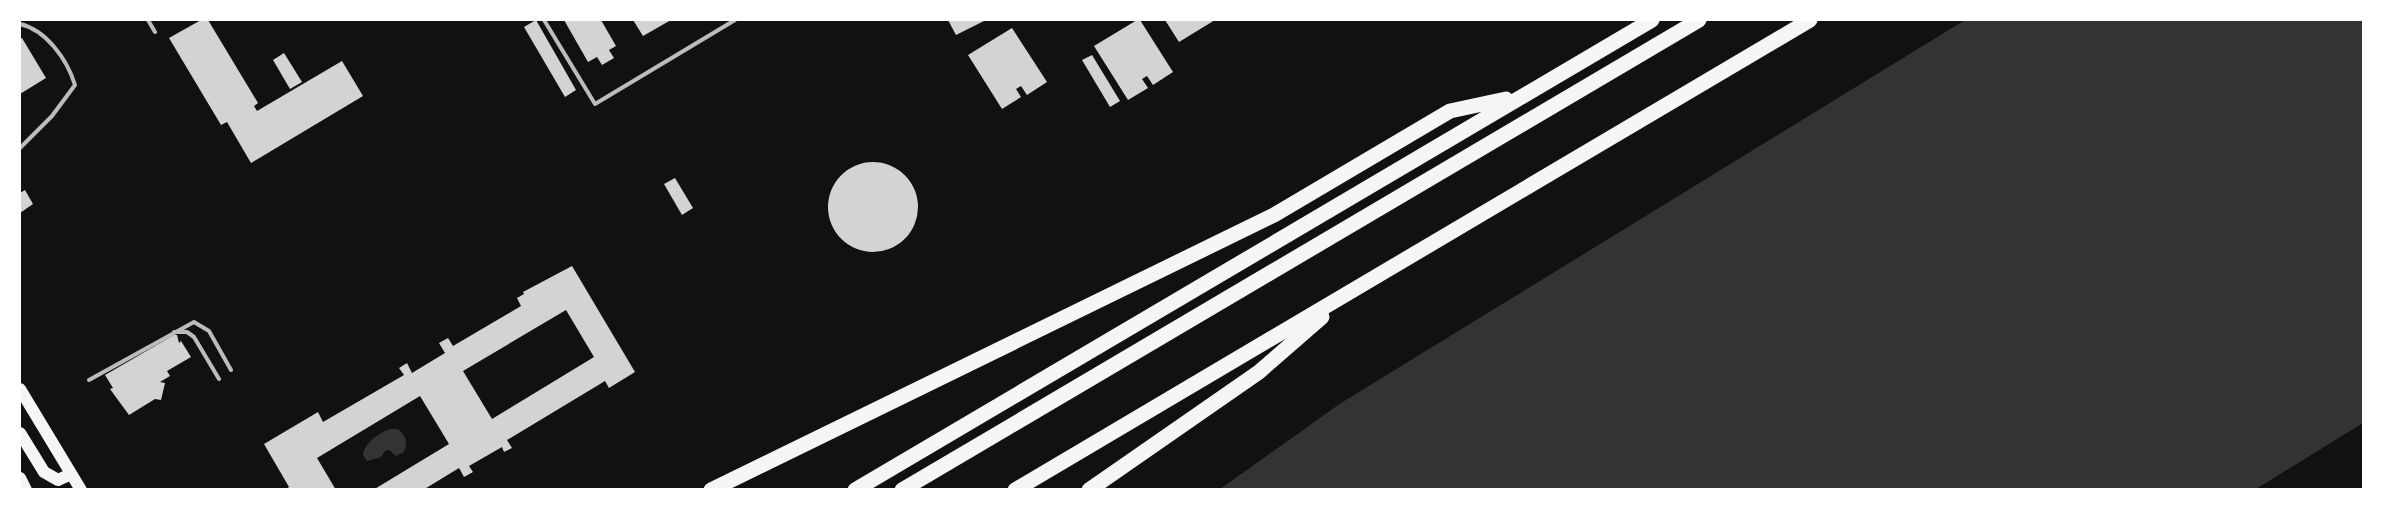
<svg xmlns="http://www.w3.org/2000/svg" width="2383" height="509" font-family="Barlow,sans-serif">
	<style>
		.water { fill: #333 }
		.building { fill: #d3d3d3; fill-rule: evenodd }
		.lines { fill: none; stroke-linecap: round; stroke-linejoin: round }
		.service { stroke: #bcbcbc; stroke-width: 4 }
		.primary { stroke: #f5f5f5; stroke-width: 12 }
		.motorway { stroke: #f5f5f5; stroke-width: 15 }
	</style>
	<rect width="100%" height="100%" fill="#111"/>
	<path class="water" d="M 1965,20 L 2363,20 L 2363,423 L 2256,489 L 1220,489 L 1341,403 Z
		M 390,429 L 398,429 C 406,436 408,442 404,452 L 396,456 L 389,450 L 385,451 L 381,457 L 367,461 L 363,455 C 365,442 379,433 390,429 Z"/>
	<path class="building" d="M 201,20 L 208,20 L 258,103 L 254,106 L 257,111 L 342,61 L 363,96 L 251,163 L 227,122 L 221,125 L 169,38 Z
		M 536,20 L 576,90 L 565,97 L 524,27 Z
		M 564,20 L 601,20 L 616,46 L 609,50 L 614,58 L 602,65 L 597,57 L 588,62 Z
		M 633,20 L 671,20 L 643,36 Z
		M 948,20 L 986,20 L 956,35 Z
		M 1137,20 L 1140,20 L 1173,72 L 1153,85 L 1147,76 L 1142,79 L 1148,88 L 1128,100 L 1094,46 Z
		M 1165,20 L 1215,20 L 1179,42 Z
		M 1012,28 L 1047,82 L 1027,95 L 1021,86 L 1016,89 L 1021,97 L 1002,109 L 968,55 Z
		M 22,38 L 46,78 L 20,94 L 20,39 Z
		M 284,53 L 302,82 L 290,89 L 273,60 Z
		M 1092,55 L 1120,101 L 1110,107 L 1082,60 Z
		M828 207a45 45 0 1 1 90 0a45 45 0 1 1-90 0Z
		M 675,178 L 693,208 L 682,215 L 664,184 Z
		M 25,190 L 33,204 L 20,213 L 20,193 Z
		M 572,266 L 635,372 L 609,388 L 605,381 L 507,440 L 512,448 L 504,452 L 502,447 L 469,466 L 473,472 L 464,477 L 459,468 L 423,490 L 373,490 L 449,444 L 420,396 L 317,458 L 336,490 L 285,490 L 289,487 L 264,444 L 318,412 L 323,422 L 404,375 L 399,368 L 407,363 L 412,373 L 445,353 L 439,343 L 448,338 L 453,346 L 521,306 L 517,298 L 524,294 L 523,292 ZM 566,310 L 594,357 L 492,419 L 463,371 Z
		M 174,335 L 177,335 L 179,343 L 181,341 L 191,357 L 167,371 L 170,376 L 160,382 L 165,383 L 161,400 L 155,399 L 129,415 L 110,389 L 113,388 L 105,375 Z"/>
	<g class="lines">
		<path class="service" d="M 148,20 L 155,32
			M 544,20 L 595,104 L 735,20
			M 20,24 C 46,30 67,59 75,85 L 52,116 L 20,148
			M 174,332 L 187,332 L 194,337 L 219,379
			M 89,380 L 194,322 L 209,331 L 231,370"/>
		<path class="primary" d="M 20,389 L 81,490
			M 20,433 L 44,472 L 58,480 L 71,474
			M 20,478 L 26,490"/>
		<path class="motorway" d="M 711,490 L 1274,215 L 1450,111 L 1506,99
			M 855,490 L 1652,20
			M 902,490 L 1699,20
			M 1015,490 L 1810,20
			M 1089,490 L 1259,372 L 1322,317"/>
	</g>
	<rect width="2383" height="509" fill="none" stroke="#ffffff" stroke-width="42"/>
</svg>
